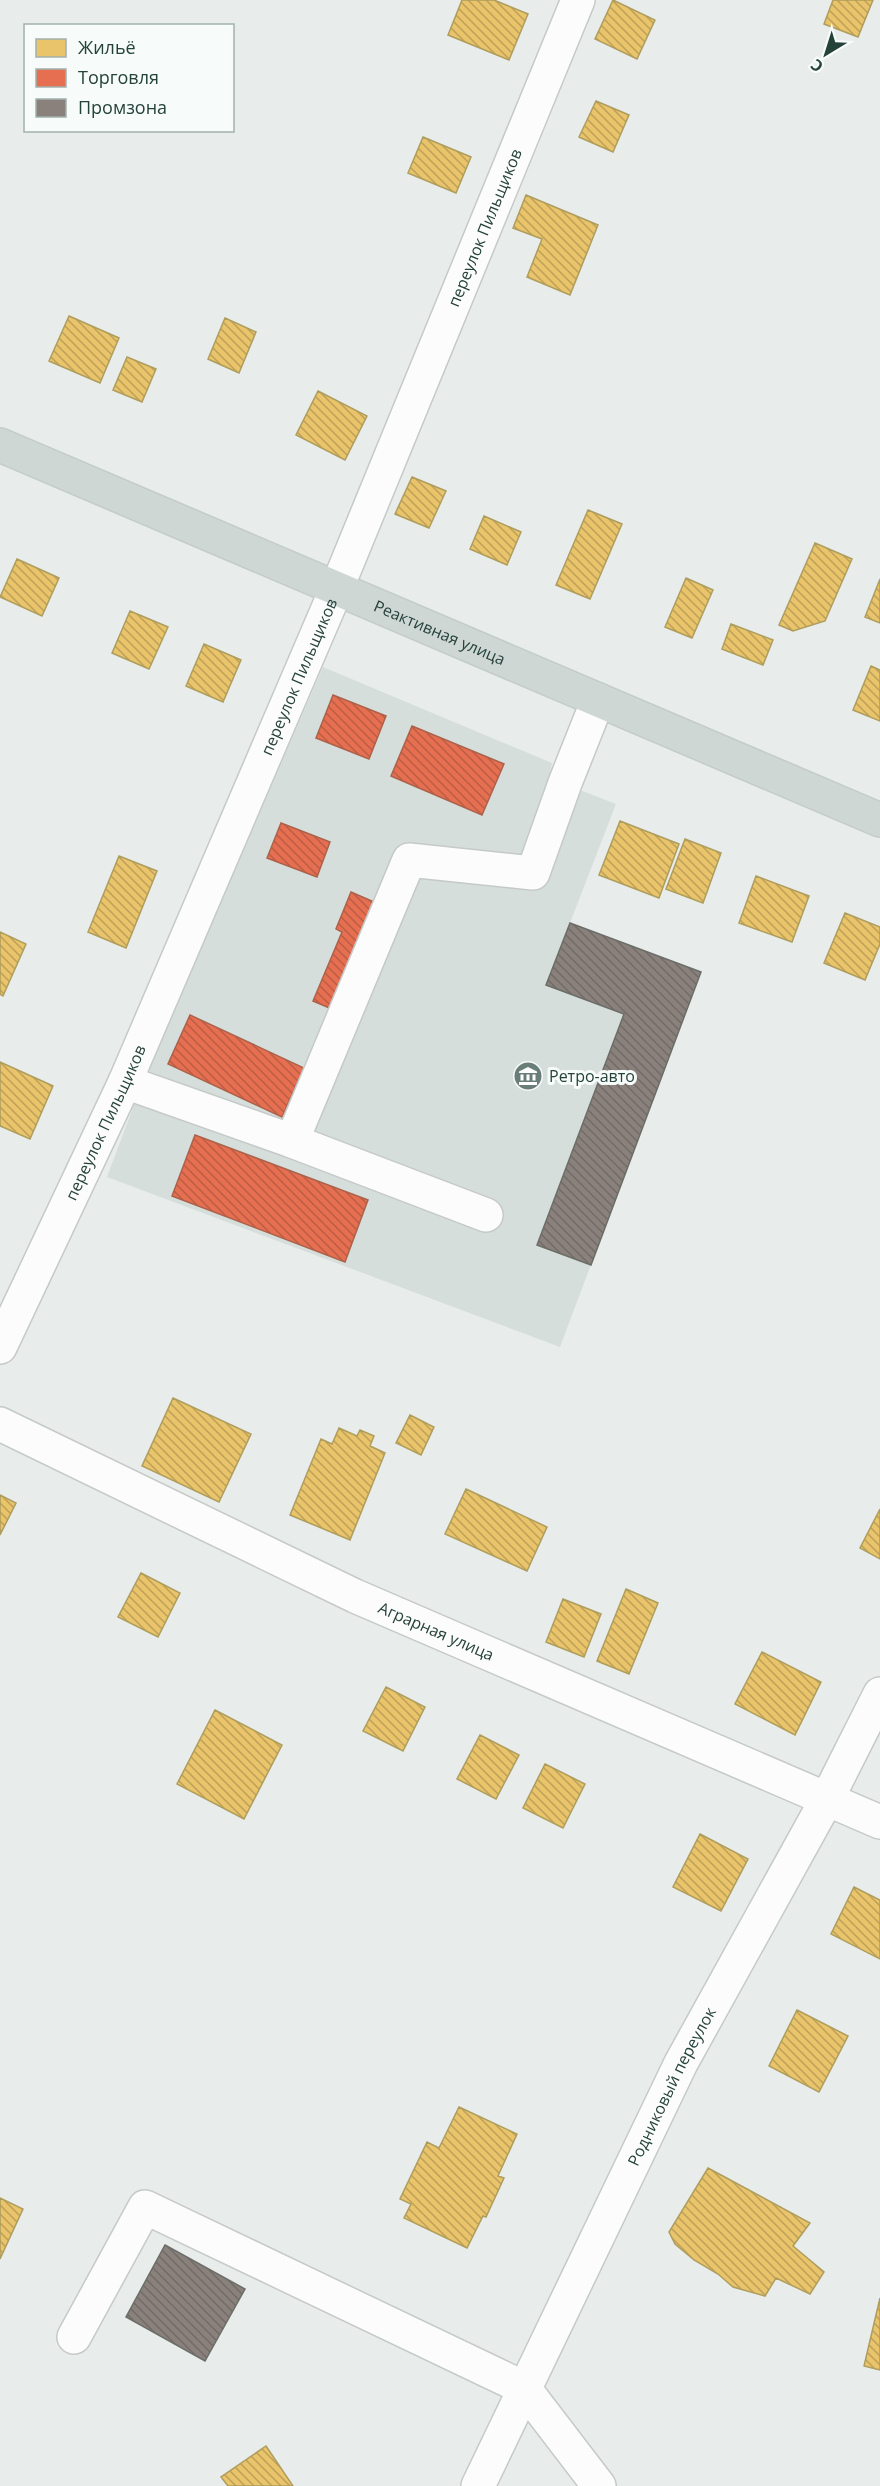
<svg xmlns="http://www.w3.org/2000/svg" width="880" height="2486" font-family="'Open Sans',sans-serif">
	<style>
		.built { fill: #d6dedb }
		.homes { fill: url(#homes-back-hatch); stroke: #ae9d5c; stroke-width: 1.5 }
		.shops { fill: url(#shops-back-hatch); stroke: #ac624a; stroke-width: 1.5 }
		.industry { fill: url(#industry-back-hatch); stroke: #6b6e68; stroke-width: 1.5 }
		.lines { fill: none; stroke-linecap: round; stroke-linejoin: round }
		.minor-casing { stroke: #c5cac8; stroke-width: 36 }
		.major-casing { stroke: #c3ccc9; stroke-width: 36 }
		.minor { stroke: #fcfcfc; stroke-width: 33 }
		.major { stroke: #cfd7d5; stroke-width: 33 }
		.labels { text-anchor: middle; stroke-width: 6; stroke-linejoin: round; paint-order: stroke }
		.street-label { font-size: 16px; fill: #24423a; stroke: #f7fbf9 }
		.poi-label { font-size: 16px; fill: #24423a; stroke: #f7fbf9; text-anchor: start }
	</style>
	<defs>
		<pattern id="homes-back-hatch" width="6" height="6" patternUnits="userSpaceOnUse" patternTransform="scale(1.5)"><rect width="6" height="6" fill="#e9c46a"/><path d="M-1 5l2 2M0 0l6 6M5-1l2 2" fill="none" stroke="#bda158"/></pattern>
		<pattern id="shops-back-hatch" width="6" height="6" patternUnits="userSpaceOnUse" patternTransform="scale(1.5)"><rect width="6" height="6" fill="#e76f51"/><path d="M-1 5l2 2M0 0l6 6M5-1l2 2" fill="none" stroke="#bb5d44"/></pattern>
		<pattern id="industry-back-hatch" width="6" height="6" patternUnits="userSpaceOnUse" patternTransform="scale(1.5)"><rect width="6" height="6" fill="#8a817c"/><path d="M-1 5l2 2M0 0l6 6M5-1l2 2" fill="none" stroke="#716b67"/></pattern>
	</defs>
	<rect width="100%" height="100%" fill="#e8edeb"/>
	<path class="built" d="M 323,667 L 552,763 L 549,778 L 616,804 L 570,923 L 701,972 L 560,1347 L 107,1177 L 134,1105 L 148,1091 L 150,1065 Z"/>
	<path class="homes" d="M 462,0 L 494,0 L 528,14 L 509,60 L 448,35 Z
		M 613,0 L 655,20 L 637,59 L 595,39 Z
		M 833,0 L 873,0 L 858,37 L 824,24 Z
		M 596,101 L 629,115 L 613,152 L 579,137 Z
		M 423,137 L 471,157 L 456,193 L 408,173 Z
		M 526,195 L 598,225 L 570,295 L 527,277 L 542,239 L 513,228 Z
		M 69,316 L 119,338 L 100,383 L 49,361 Z
		M 225,318 L 256,332 L 239,373 L 208,359 Z
		M 127,357 L 156,369 L 142,402 L 113,390 Z
		M 318,391 L 367,416 L 345,460 L 296,435 Z
		M 412,477 L 446,491 L 429,528 L 395,514 Z
		M 588,510 L 622,524 L 590,599 L 556,585 Z
		M 484,516 L 521,532 L 507,565 L 470,549 Z
		M 815,543 L 852,559 L 825,621 L 793,631 L 779,625 Z
		M 17,559 L 59,578 L 42,616 L 0,597 Z
		M 686,578 L 713,590 L 692,638 L 665,627 Z
		M 880,579 L 880,623 L 865,617 Z
		M 130,611 L 168,627 L 149,669 L 112,653 Z
		M 731,624 L 773,640 L 763,665 L 722,649 Z
		M 204,644 L 241,660 L 223,702 L 186,686 Z
		M 871,666 L 880,670 L 880,721 L 853,710 Z
		M 620,821 L 679,844 L 659,898 L 599,875 Z
		M 685,839 L 721,853 L 703,903 L 666,889 Z
		M 119,856 L 157,871 L 126,948 L 88,932 Z
		M 756,876 L 809,896 L 792,942 L 739,923 Z
		M 845,913 L 880,927 L 880,944 L 865,980 L 824,963 Z
		M 0,932 L 26,944 L 3,996 L 0,994 Z
		M 0,1062 L 53,1086 L 30,1139 L 0,1126 Z
		M 173,1398 L 251,1434 L 219,1502 L 142,1466 Z
		M 410,1415 L 434,1427 L 421,1455 L 396,1443 Z
		M 339,1428 L 357,1436 L 360,1430 L 374,1436 L 370,1446 L 385,1453 L 350,1540 L 290,1515 L 321,1439 L 332,1444 Z
		M 466,1489 L 547,1527 L 527,1571 L 445,1534 Z
		M 0,1495 L 16,1503 L 0,1535 Z
		M 880,1509 L 880,1559 L 860,1548 Z
		M 141,1573 L 180,1593 L 158,1637 L 118,1617 Z
		M 626,1589 L 658,1603 L 629,1674 L 597,1661 Z
		M 563,1599 L 601,1614 L 584,1657 L 546,1642 Z
		M 762,1652 L 821,1682 L 795,1735 L 735,1704 Z
		M 386,1687 L 425,1707 L 403,1751 L 363,1731 Z
		M 215,1710 L 282,1745 L 244,1819 L 177,1784 Z
		M 480,1735 L 519,1755 L 496,1799 L 457,1779 Z
		M 545,1764 L 585,1784 L 563,1828 L 523,1808 Z
		M 700,1834 L 748,1859 L 721,1911 L 673,1887 Z
		M 854,1887 L 880,1900 L 880,1959 L 831,1934 Z
		M 797,2010 L 848,2036 L 819,2092 L 769,2066 Z
		M 459,2107 L 517,2134 L 498,2176 L 504,2178 L 486,2217 L 483,2216 L 467,2248 L 404,2218 L 411,2204 L 400,2199 L 427,2142 L 439,2148 Z
		M 708,2168 L 810,2223 L 793,2246 L 824,2272 L 810,2294 L 776,2278 L 765,2296 L 733,2287 L 718,2274 L 694,2260 L 675,2244 L 669,2232 Z
		M 0,2198 L 23,2209 L 0,2259 Z
		M 880,2298 L 880,2370 L 864,2366 Z
		M 266,2446 L 293,2486 L 228,2486 L 221,2477 Z"/>
	<path class="shops" d="M 333,695 L 386,716 L 369,759 L 316,738 Z
		M 412,726 L 504,764 L 482,815 L 391,776 Z
		M 281,823 L 330,842 L 317,877 L 267,858 Z
		M 351,892 L 383,906 L 339,1012 L 313,1001 L 342,932 L 336,929 Z
		M 190,1015 L 304,1068 L 282,1117 L 168,1064 Z
		M 195,1135 L 368,1200 L 345,1262 L 172,1196 Z"/>
	<path class="industry" d="M 570,923 L 701,972 L 591,1265 L 537,1245 L 624,1014 L 546,985 Z
		M 165,2245 L 245,2289 L 205,2361 L 126,2317 Z"/>
	<g class="lines">
		<g class="minor-casing">
			<g id="minor">
				<path d="M 125,1082 L 292,1141 L 486,1215"/>
				<path d="M 292,1141 L 409,860 L 533,873 L 565,783 L 598,700"/>
				<path id="s1" d="M 0,1347 L 125,1082 L 336,590 L 578,0"/>
				<path id="s2" d="M 0,1424 L 355,1596 L 880,1822"/>
				<path d="M 74,2337 L 145,2207 L 524,2388 L 599,2486"/>
				<path id="s3" d="M 478,2486 L 681,2063 L 827,1799 L 880,1694"/>
			</g>
		</g>
		<g class="major-casing">
			<g id="major">
				<path id="s4" d="M 0,445 L 880,820"/>
			</g>
		</g>
		<use href="#minor" class="minor"/>
		<use href="#major" class="major"/>
	</g>
	<defs>
		<g id="museum-disc" transform="scale(1.5)"><circle r="9.5" fill="#697e78" stroke="#f7fbf9"/><path d="M0-6L6-3V-2H-6V-3ZM-5-1h2V3h-2ZM-1-1h2V3h-2ZM3-1h2V3H3ZM-6 4H6V6H-6Z" fill="#fff"/></g>
	</defs>
	<g fill-rule="evenodd">
		<use href="#museum-disc" x="528" y="1076"/>
	</g>
	<g class="labels">
		<g class="street-label">
			<text dy="6" stroke="none"><textPath href="#s1" startOffset="1220">переулок Пильщиков</textPath></text>
			<text dy="6" stroke="none"><textPath href="#s4" startOffset="478">Реактивная улица</textPath></text>
			<text dy="6" stroke="none"><textPath href="#s1" startOffset="734">переулок Пильщиков</textPath></text>
			<text dy="6" stroke="none"><textPath href="#s1" startOffset="248">переулок Пильщиков</textPath></text>
			<text dy="6" stroke="none"><textPath href="#s2" startOffset="483">Аграрная улица</textPath></text>
			<text dy="6" stroke="none"><textPath href="#s3" startOffset="444">Родниковый переулок</textPath></text>
		</g>
		<g class="poi-label">
			<text x="549" y="1082">Ретро-авто</text>
		</g>
	</g>
	<rect x="24" y="24" width="210" height="108" fill="#f7fbf9" stroke="#a3b1ad" stroke-width="1.5"/>
	<rect x="36" y="39" width="30" height="18" fill="#e9c46a" stroke="#a3b1ad" stroke-width="1.5"/>
	<text x="78" y="54" font-size="18" fill="#24423a">Жильё</text>
	<rect x="36" y="69" width="30" height="18" fill="#e76f51" stroke="#a3b1ad" stroke-width="1.5"/>
	<text x="78" y="84" font-size="18" fill="#24423a">Торговля</text>
	<rect x="36" y="99" width="30" height="18" fill="#8a817c" stroke="#a3b1ad" stroke-width="1.5"/>
	<text x="78" y="114" font-size="18" fill="#24423a">Промзона</text>
	<g transform="translate(826 54) rotate(218)" stroke="#f7fbf9" stroke-width="4.5" paint-order="stroke">
	<path d="M0-4.5L10 22L0 15L-10 22Z" fill="#24423a"/>
	<text y="-9" font-size="16" font-weight="bold" text-anchor="middle" fill="#24423a">С</text>
	</g>
</svg>
